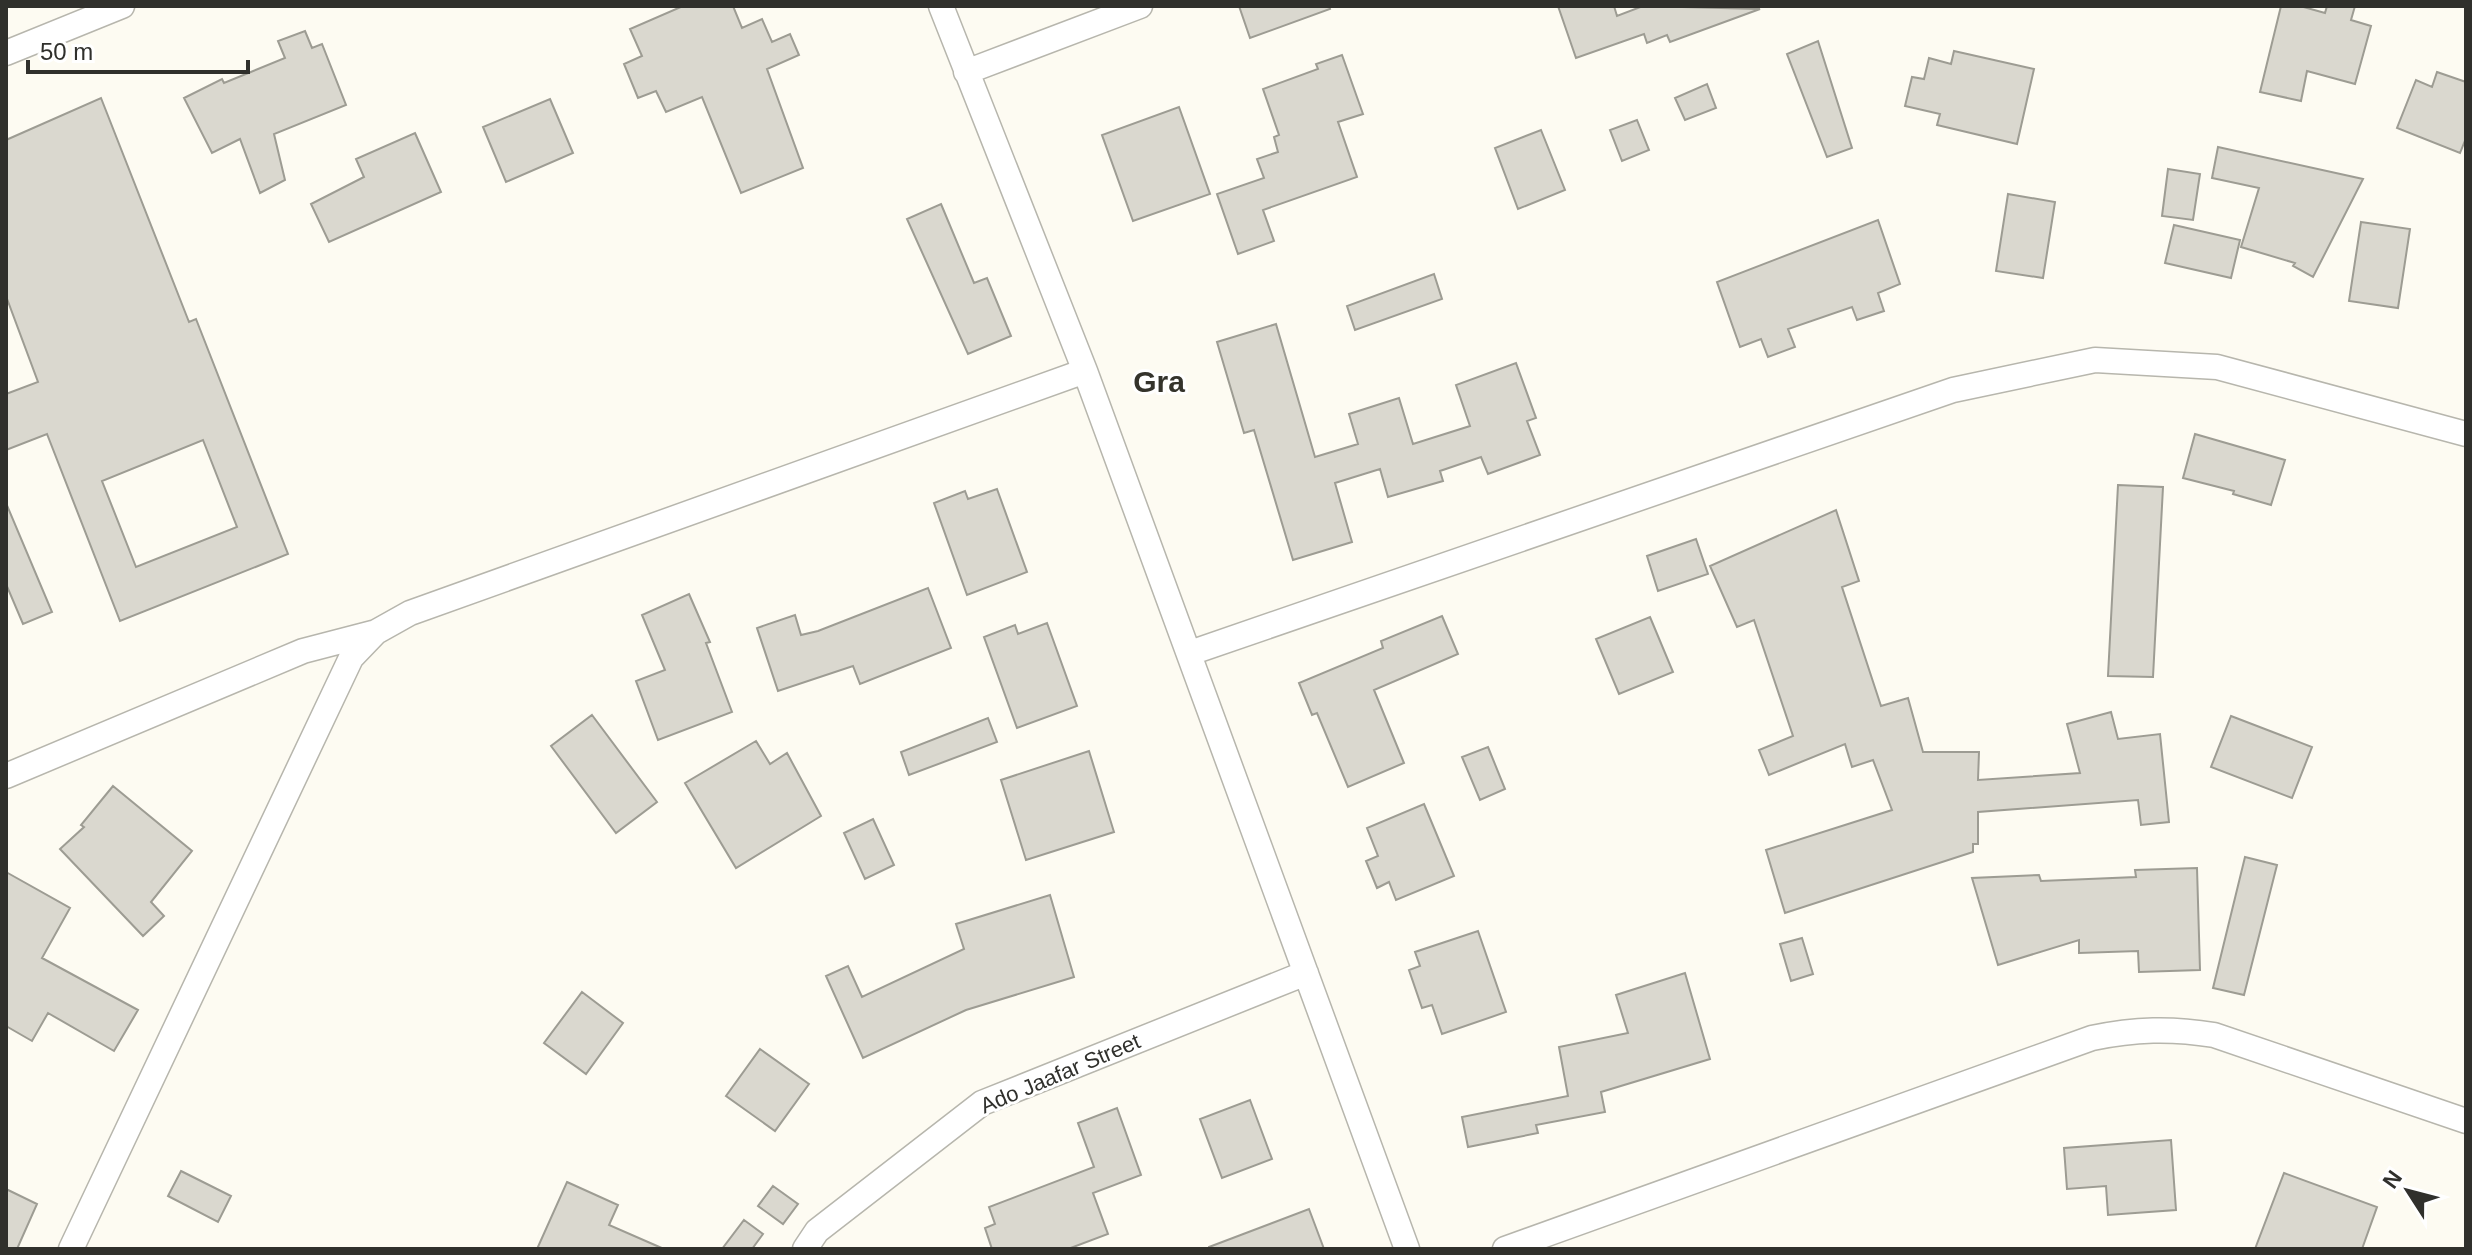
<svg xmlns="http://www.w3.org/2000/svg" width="2472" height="1255" font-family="Arial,sans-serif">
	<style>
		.building { fill: #dad8cf; stroke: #9d9c93; stroke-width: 2; fill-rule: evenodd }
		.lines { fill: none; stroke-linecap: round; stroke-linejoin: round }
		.minor-casing { stroke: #b7b6ad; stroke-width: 27 }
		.minor { stroke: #fff; stroke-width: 24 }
		.labels { text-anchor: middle; stroke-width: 6; stroke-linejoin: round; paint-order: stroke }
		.street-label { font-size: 22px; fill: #30302c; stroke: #fff }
		.district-label { font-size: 30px; font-weight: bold; fill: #34332b; stroke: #fff }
	</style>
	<rect width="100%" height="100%" fill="#fdfbf2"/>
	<path class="building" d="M 683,6 L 733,6 L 742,28 L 762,19 L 772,42 L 790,34 L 799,55 L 767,69 L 803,168 L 741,193 L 702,97 L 666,112 L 656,91 L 638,98 L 624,64 L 642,56 L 630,29 Z
		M 1239,6 L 1329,6 L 1330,9 L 1250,38 Z
		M 1558,6 L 1614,6 L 1617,16 L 1643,6 L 1760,9 L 1670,42 L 1667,35 L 1647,43 L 1644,34 L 1576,58 Z
		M 2281,6 L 2300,6 L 2325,13 L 2327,6 L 2355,6 L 2351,20 L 2371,26 L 2355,84 L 2307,71 L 2301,101 L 2260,92 Z
		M 305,31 L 312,48 L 322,44 L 346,105 L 274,134 L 285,180 L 260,193 L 240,139 L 212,153 L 184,98 L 222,79 L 224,83 L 285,58 L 278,41 Z
		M 1818,41 L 1852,148 L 1827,157 L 1787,54 Z
		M 1954,51 L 2034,69 L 2017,144 L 1937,125 L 1940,114 L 1905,106 L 1912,77 L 1924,79 L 1929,58 L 1951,64 Z
		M 1342,55 L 1363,114 L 1338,122 L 1357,177 L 1263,210 L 1274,241 L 1238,254 L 1217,194 L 1264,178 L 1257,159 L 1278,152 L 1274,137 L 1279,135 L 1263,89 L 1318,69 L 1316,64 Z
		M 2437,72 L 2466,82 L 2466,138 L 2460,153 L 2397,128 L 2416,80 L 2432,87 Z
		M 1707,84 L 1716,108 L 1685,120 L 1675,98 Z
		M 101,98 L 189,322 L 196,319 L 288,554 L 120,621 L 47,434 L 6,450 L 6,394 L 38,382 L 6,296 L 6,140 ZM 203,440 L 237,527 L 136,567 L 102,481 Z
		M 550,99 L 573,153 L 506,182 L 483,127 Z
		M 1179,107 L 1210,194 L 1133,221 L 1102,135 Z
		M 1637,120 L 1649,150 L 1622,161 L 1610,130 Z
		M 1541,130 L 1565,190 L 1518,209 L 1495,148 Z
		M 415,133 L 441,192 L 329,242 L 311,204 L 364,177 L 356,159 Z
		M 2218,147 L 2363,179 L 2313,277 L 2293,266 L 2295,263 L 2241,247 L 2259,188 L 2212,178 Z
		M 2168,169 L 2200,174 L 2193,220 L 2162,216 Z
		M 2008,194 L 2055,202 L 2043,278 L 1996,271 Z
		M 941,204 L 974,283 L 987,278 L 1011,336 L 968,354 L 907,219 Z
		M 1878,220 L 1900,284 L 1878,293 L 1884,311 L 1857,320 L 1852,307 L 1788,329 L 1795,347 L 1768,357 L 1761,339 L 1740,347 L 1717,282 Z
		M 2361,222 L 2410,229 L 2398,308 L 2349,301 Z
		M 2174,225 L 2240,240 L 2231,278 L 2165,263 Z
		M 1434,274 L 1442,299 L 1355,330 L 1347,306 Z
		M 1276,324 L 1315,457 L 1358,444 L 1349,414 L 1399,398 L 1413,444 L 1470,426 L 1456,385 L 1516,363 L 1536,418 L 1527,421 L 1540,455 L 1488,474 L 1481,457 L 1440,471 L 1443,481 L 1388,497 L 1380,469 L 1335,483 L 1352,542 L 1293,560 L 1254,430 L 1244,433 L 1217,342 Z
		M 2195,434 L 2285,460 L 2271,505 L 2233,494 L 2234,491 L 2183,478 Z
		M 2118,485 L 2163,487 L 2153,677 L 2108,676 Z
		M 997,489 L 1027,572 L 967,595 L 934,503 L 965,491 L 968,499 Z
		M 6,503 L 52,612 L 23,624 L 6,584 Z
		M 1836,510 L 1859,581 L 1842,587 L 1881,706 L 1908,698 L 1923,752 L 1979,752 L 1978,780 L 2080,773 L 2067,724 L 2111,712 L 2118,739 L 2160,734 L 2169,822 L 2141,825 L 2138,800 L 1978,812 L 1978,844 L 1973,844 L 1973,852 L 1785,913 L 1766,850 L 1892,810 L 1873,760 L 1852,767 L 1845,744 L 1769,775 L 1759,750 L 1793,736 L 1754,620 L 1737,627 L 1710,566 Z
		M 1696,539 L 1708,574 L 1658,591 L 1647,556 Z
		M 928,588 L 951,648 L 860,684 L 853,666 L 778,691 L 757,628 L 795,615 L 801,635 L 818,631 Z
		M 689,594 L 710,642 L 706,643 L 732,712 L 658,740 L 636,681 L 665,670 L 642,615 Z
		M 1442,616 L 1458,654 L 1374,690 L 1404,763 L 1348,787 L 1317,713 L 1312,715 L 1299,683 L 1383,648 L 1381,641 Z
		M 1650,617 L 1673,672 L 1619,694 L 1596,639 Z
		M 1047,623 L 1077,706 L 1017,728 L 984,637 L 1015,625 L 1018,634 Z
		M 592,715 L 657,802 L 616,833 L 551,746 Z
		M 2231,716 L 2312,747 L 2292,798 L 2211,767 Z
		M 988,718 L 997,742 L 909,775 L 901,752 Z
		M 756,741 L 770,764 L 787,753 L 821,816 L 736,868 L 685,783 Z
		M 1488,747 L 1505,789 L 1480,800 L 1462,757 Z
		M 1089,751 L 1114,832 L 1026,860 L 1001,780 Z
		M 113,786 L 192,851 L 151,902 L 164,916 L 143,936 L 60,849 L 84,827 L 81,825 Z
		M 1424,804 L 1454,876 L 1396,900 L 1389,882 L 1377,888 L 1366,861 L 1378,856 L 1367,828 Z
		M 873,819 L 894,865 L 865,879 L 844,833 Z
		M 2245,857 L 2277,865 L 2244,995 L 2213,988 Z
		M 2197,868 L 2200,970 L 2139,972 L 2138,951 L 2079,953 L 2079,940 L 1998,965 L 1972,878 L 2039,875 L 2041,881 L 2136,877 L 2135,870 Z
		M 6,872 L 70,908 L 42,958 L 138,1010 L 114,1051 L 48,1013 L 32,1041 L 6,1026 Z
		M 1050,895 L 1074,977 L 966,1010 L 863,1058 L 826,976 L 848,966 L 862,997 L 964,949 L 956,924 Z
		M 1478,931 L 1506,1012 L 1442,1034 L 1432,1005 L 1422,1008 L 1409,970 L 1420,966 L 1415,952 Z
		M 1802,938 L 1813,974 L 1791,981 L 1780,944 Z
		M 1685,973 L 1710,1059 L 1601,1092 L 1605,1112 L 1536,1125 L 1538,1133 L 1468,1147 L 1462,1117 L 1568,1096 L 1559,1047 L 1628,1033 L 1616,995 Z
		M 582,992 L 623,1023 L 586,1074 L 544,1043 Z
		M 760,1049 L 809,1084 L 775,1131 L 726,1096 Z
		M 1250,1100 L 1272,1159 L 1222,1178 L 1200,1119 Z
		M 1117,1108 L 1141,1175 L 1093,1193 L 1108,1234 L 1068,1249 L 992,1249 L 985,1228 L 995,1224 L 989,1207 L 1094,1167 L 1078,1123 Z
		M 2171,1140 L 2176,1210 L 2108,1215 L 2106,1186 L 2067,1189 L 2064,1148 Z
		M 181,1171 L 231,1196 L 218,1222 L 168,1196 Z
		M 2284,1173 L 2377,1207 L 2362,1249 L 2255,1249 Z
		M 567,1182 L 618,1205 L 609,1225 L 664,1249 L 537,1249 Z
		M 773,1186 L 798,1204 L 783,1224 L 758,1206 Z
		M 6,1189 L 37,1204 L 17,1249 L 6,1249 Z
		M 1309,1209 L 1324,1249 L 1209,1249 L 1209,1247 Z
		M 744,1220 L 763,1234 L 752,1249 L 722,1249 Z"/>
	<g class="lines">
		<g class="minor-casing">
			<path id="minor" d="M 941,6 L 1085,371 L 1407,1249
				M 6,53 L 122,6
				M 966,72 L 1140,6
				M 1190,653 L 1953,390 L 2095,360 L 2217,367 L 2466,434
				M 6,776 L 303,651 L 376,632
				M 71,1249 L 351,658 L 376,632 L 410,613 L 1085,371
				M 805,1249 L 817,1231 L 982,1103 L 1306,973
				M 1505,1249 L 2092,1038 C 2135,1029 2171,1028 2214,1035 L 2466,1121"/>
		</g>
		<use href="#minor" class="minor"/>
	</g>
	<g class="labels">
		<g class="street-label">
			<text transform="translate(1060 1073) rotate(-23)" y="8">Ado Jaafar Street</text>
		</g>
		<g class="district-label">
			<text x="1159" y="392">Gra</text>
		</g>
	</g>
	<rect width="2472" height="1255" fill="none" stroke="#30302c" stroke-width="16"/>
	<g transform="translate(2408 1191) rotate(306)" stroke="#ffffff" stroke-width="6" paint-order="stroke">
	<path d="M0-6L14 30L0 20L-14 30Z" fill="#30302c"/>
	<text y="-12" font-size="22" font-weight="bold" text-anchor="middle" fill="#30302c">N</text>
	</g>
	<path d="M28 60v12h220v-12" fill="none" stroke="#30302c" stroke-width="4"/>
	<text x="40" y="60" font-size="24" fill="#30302c" stroke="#ffffff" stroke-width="6" paint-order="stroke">50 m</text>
</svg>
